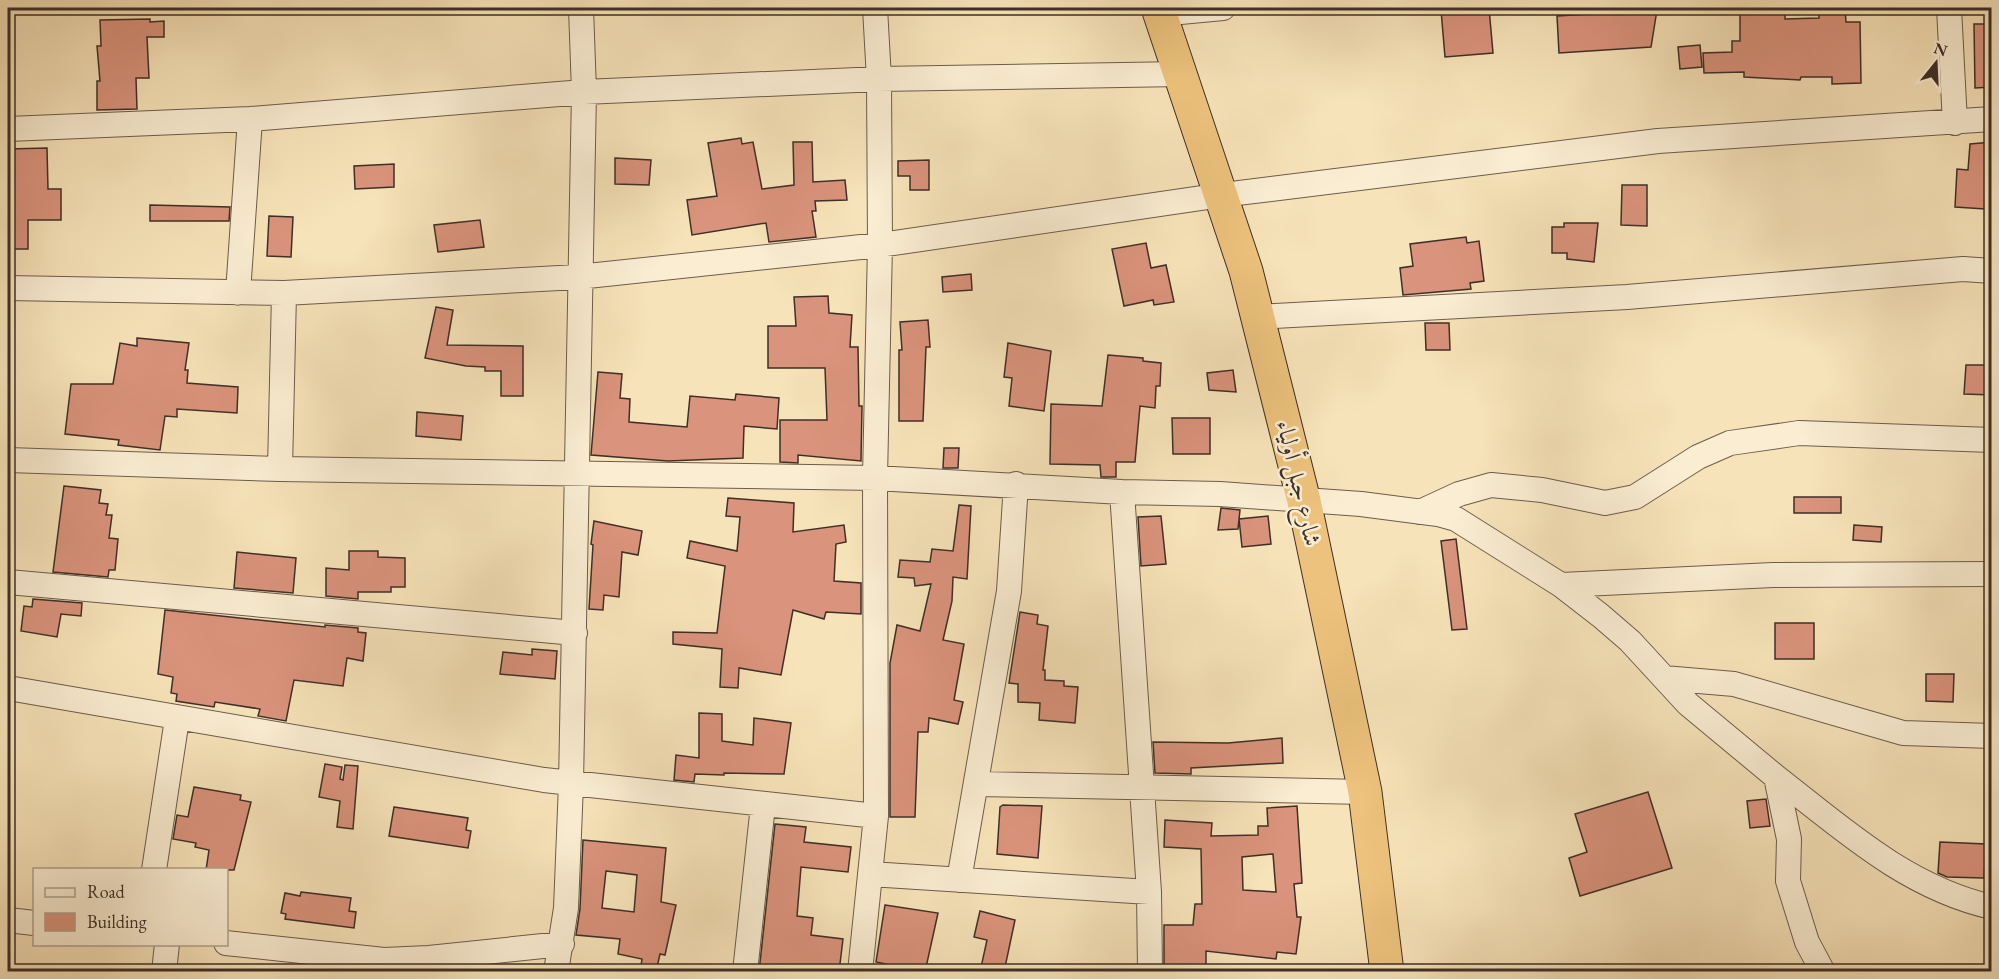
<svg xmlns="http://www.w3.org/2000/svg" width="1999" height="979" font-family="'EB Garamond',Amiri,serif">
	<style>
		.building { fill: #da937c; stroke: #3e2f27; stroke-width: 1.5; fill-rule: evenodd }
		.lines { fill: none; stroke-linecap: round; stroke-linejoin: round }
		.street-casing { stroke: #6c5c4c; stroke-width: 26 }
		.highway-casing { stroke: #3e2f27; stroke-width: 35 }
		.street { stroke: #faedd2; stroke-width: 24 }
		.highway { stroke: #ecc27c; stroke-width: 33 }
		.labels { text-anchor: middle; stroke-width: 5; stroke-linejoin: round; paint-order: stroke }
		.street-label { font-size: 24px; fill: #3e2f27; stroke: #faedd2 }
	</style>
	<rect width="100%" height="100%" fill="#f7e3b9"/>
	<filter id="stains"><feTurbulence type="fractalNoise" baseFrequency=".00333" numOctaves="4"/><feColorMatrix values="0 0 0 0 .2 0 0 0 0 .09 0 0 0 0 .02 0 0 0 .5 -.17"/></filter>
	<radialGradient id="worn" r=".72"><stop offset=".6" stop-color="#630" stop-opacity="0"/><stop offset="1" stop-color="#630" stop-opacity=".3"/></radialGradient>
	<path class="building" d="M 1450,8 L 1489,8 L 1493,53 L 1445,57 L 1441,10 Z
		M 1740,8 L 1785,8 L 1785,19 L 1819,18 L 1819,8 L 1845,8 L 1846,22 L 1860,22 L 1861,83 L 1832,84 L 1832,77 L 1801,77 L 1800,80 L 1744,77 L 1744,72 L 1704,73 L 1703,53 L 1732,52 L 1732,41 L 1740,41 Z
		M 1657,10 L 1651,47 L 1559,53 L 1557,16 Z
		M 150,19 L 150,22 L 164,21 L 164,37 L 147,37 L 149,78 L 136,78 L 137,109 L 97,110 L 97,81 L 100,81 L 97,46 L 101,46 L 100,20 Z
		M 1974,24 L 1992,24 L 1992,87 L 1975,88 Z
		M 1700,45 L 1702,67 L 1680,69 L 1678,47 Z
		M 741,138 L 742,144 L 753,142 L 762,189 L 794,185 L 793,142 L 812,142 L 813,182 L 845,180 L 847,200 L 815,201 L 816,211 L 812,211 L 816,237 L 769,242 L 766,223 L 692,235 L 687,200 L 717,196 L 708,143 Z
		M 1992,142 L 1992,206 L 1985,205 L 1985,209 L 1955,207 L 1957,169 L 1968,170 L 1970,144 Z
		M 47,148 L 48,189 L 61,189 L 61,220 L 28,220 L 28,249 L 8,249 L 8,149 Z
		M 615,158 L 651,160 L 649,185 L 615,184 Z
		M 929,160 L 929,190 L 910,190 L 910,176 L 898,176 L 898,161 Z
		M 394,164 L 394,187 L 355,189 L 354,166 Z
		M 1622,185 L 1647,185 L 1647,226 L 1621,225 Z
		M 150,205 L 230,207 L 229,221 L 150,221 Z
		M 269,216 L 293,217 L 291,257 L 267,256 Z
		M 480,220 L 484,247 L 438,252 L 434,225 Z
		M 1564,223 L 1598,223 L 1594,262 L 1567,259 L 1567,253 L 1552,253 L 1552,227 L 1564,227 Z
		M 1466,237 L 1467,243 L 1479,241 L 1484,281 L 1470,283 L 1471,289 L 1403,295 L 1400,268 L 1413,266 L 1410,244 Z
		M 1146,243 L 1151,268 L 1166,265 L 1174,302 L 1154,305 L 1153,300 L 1124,306 L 1112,249 Z
		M 971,274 L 972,290 L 943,292 L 942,277 Z
		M 828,296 L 829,313 L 852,315 L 850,347 L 858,347 L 859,406 L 862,406 L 861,461 L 798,455 L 798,463 L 780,462 L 780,420 L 827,420 L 825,368 L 768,368 L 768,326 L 796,326 L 794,297 Z
		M 436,307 L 453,310 L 447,345 L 523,346 L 523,396 L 501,396 L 501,371 L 485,371 L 485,367 L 466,366 L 425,358 Z
		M 928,320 L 930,347 L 926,347 L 923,421 L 899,421 L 899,350 L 902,350 L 900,322 Z
		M 1425,323 L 1449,323 L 1450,350 L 1426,350 Z
		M 137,338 L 189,343 L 185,370 L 188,370 L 187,383 L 238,387 L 237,413 L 177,409 L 177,417 L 165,416 L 160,450 L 118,445 L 119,440 L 65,434 L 71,384 L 113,384 L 120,343 L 137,346 Z
		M 1008,343 L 1051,351 L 1044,411 L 1009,406 L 1012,378 L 1004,377 Z
		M 1108,355 L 1143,358 L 1143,361 L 1161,363 L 1160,386 L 1156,386 L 1155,408 L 1140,406 L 1135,462 L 1116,462 L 1116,477 L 1101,477 L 1100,465 L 1050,464 L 1051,404 L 1102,406 Z
		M 1966,365 L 1992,365 L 1992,395 L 1964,394 Z
		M 1233,370 L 1236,392 L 1209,390 L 1207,373 Z
		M 598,372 L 622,374 L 620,398 L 630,399 L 629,422 L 687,427 L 690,396 L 735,400 L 736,394 L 779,398 L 777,429 L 744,426 L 743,458 L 668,461 L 591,455 Z
		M 417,412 L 463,416 L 461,440 L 416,436 Z
		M 1172,418 L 1210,418 L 1210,454 L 1173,454 Z
		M 944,448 L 959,448 L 958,468 L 943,468 Z
		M 64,486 L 101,490 L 99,503 L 108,504 L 106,515 L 112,515 L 109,538 L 118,539 L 115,570 L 109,570 L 108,577 L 53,572 Z
		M 1794,497 L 1841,497 L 1841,513 L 1794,513 Z
		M 728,498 L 794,503 L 793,532 L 844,525 L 846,542 L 836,544 L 834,581 L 861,583 L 861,614 L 826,612 L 824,619 L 793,610 L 781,675 L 739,668 L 738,688 L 720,687 L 722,649 L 673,644 L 673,632 L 717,633 L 725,566 L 687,558 L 690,541 L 737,551 L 740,517 L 726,516 Z
		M 959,505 L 971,506 L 967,579 L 953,577 L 952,601 L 943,640 L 964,644 L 954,700 L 963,702 L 959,720 L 958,724 L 929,718 L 928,732 L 918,732 L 915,817 L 890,817 L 890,663 L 897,625 L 920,631 L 931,584 L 915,586 L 914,578 L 898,577 L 900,560 L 930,562 L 932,549 L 953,551 Z
		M 1221,508 L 1240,510 L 1238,529 L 1218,530 Z
		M 1161,516 L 1166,564 L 1141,566 L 1138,517 Z
		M 1268,516 L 1271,544 L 1242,547 L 1239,519 Z
		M 594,521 L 642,531 L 638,555 L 622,552 L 619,597 L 604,595 L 603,610 L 589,609 L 593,545 L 591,544 Z
		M 1854,525 L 1882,527 L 1881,542 L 1853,540 Z
		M 1456,539 L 1467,629 L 1452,630 L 1441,541 Z
		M 349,551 L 378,551 L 378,557 L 405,558 L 405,587 L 391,587 L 391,592 L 358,592 L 358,599 L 326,596 L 326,568 L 349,570 Z
		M 237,552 L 296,558 L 293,593 L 234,588 Z
		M 33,599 L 82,603 L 81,616 L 61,614 L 57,637 L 21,631 L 24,606 L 32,607 Z
		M 165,610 L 325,627 L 325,625 L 358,628 L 358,632 L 366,633 L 363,661 L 347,658 L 343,686 L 294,680 L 286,721 L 258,716 L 260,709 L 215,702 L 214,707 L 176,701 L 177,694 L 171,693 L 173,677 L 158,674 Z
		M 1020,612 L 1038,615 L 1037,624 L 1048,626 L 1043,670 L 1045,670 L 1045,680 L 1064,681 L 1064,686 L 1078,687 L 1075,723 L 1039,720 L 1040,703 L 1018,702 L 1018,684 L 1009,683 Z
		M 1775,623 L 1814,623 L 1814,659 L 1775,659 Z
		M 532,649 L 557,651 L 555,679 L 500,674 L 503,652 L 532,655 Z
		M 1926,674 L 1954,674 L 1953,702 L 1926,701 Z
		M 699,713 L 722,714 L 722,741 L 753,745 L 754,718 L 791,723 L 784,774 L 724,773 L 724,775 L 695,774 L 694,782 L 674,780 L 676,755 L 699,758 Z
		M 1282,738 L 1283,763 L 1191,768 L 1191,774 L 1155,773 L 1153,742 L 1228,743 Z
		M 325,764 L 342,767 L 340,779 L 343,780 L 345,765 L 358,766 L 353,829 L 337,827 L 340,801 L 319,797 Z
		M 194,787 L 241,795 L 240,800 L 251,802 L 234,870 L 206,870 L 209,850 L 195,847 L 196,843 L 173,839 L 177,815 L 188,817 Z
		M 1648,792 L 1672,868 L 1580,896 L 1569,858 L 1587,852 L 1575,814 Z
		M 1766,799 L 1770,826 L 1750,828 L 1747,801 Z
		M 1003,805 L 1042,806 L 1038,858 L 997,854 L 1000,807 Z
		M 1297,806 L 1302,883 L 1294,884 L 1297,917 L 1301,917 L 1296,954 L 1277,952 L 1276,959 L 1206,951 L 1206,972 L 1164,972 L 1164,925 L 1193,925 L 1195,904 L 1202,904 L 1201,849 L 1164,847 L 1165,820 L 1212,823 L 1211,836 L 1258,835 L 1258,826 L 1268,826 L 1267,808 ZM 1273,854 L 1276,892 L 1243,890 L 1242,857 Z
		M 394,807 L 468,818 L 466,830 L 471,831 L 468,848 L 389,836 Z
		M 775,824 L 806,827 L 804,842 L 851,847 L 848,872 L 801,867 L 797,916 L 813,918 L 811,935 L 843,939 L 839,972 L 759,972 Z
		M 583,840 L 666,848 L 661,902 L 676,905 L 665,955 L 660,954 L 656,972 L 640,972 L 642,959 L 618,954 L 620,939 L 576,935 L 580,909 ZM 606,871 L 637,875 L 634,912 L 602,908 Z
		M 1940,842 L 1986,844 L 1984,878 L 1947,877 L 1938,873 Z
		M 301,892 L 351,898 L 349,911 L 356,912 L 354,928 L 285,919 L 286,914 L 281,913 L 285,893 L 300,896 Z
		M 885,905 L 938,913 L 925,972 L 889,972 L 891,965 L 876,962 Z
		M 980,911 L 1015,920 L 1004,972 L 980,972 L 987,940 L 974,937 Z"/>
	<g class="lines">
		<g class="street-casing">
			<path id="street" d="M 1949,8 L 1955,123
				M 1159,14 L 1223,8
				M 8,129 L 250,119 L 584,92 L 879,79 L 1182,74
				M 8,288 L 284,293 L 578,277 L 880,245 L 1222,195 L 1658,141 L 1992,119
				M 238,293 L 250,119
				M 1258,317 L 1627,297 L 1963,269 L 1992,271
				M 8,460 L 280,469 L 875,478 L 1122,492 L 1220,494 L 1361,504 L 1438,514 L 1456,519 L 1561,585 L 1601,616 L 1630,641 L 1688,704 L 1776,777 L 1789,839 L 1788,881 L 1807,942 L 1823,972
				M 280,469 L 284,293
				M 1122,492 L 1149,892 L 1150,972
				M 1420,512 L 1459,494 L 1491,485 L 1542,490 L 1605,503 L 1635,497 L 1698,457 L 1730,443 L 1799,433 L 1992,440
				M 8,582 L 575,633
				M 1561,585 L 1773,575 L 1992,574
				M 1664,678 L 1734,684 L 1903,733 L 1992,736
				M 8,688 L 544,780 L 876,816
				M 1776,777 C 1843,829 1907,888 1992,907
				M 976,784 L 1365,792
				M 154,870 L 177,719
				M 870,874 L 1149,892
				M 959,880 L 1009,591 L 1016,484
				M 8,920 L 34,923
				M 226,943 L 384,960 L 429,958 L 562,944
				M 164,972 L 167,944
				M 556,972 L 566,908 L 571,784 L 584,92 L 581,8
				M 745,972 L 763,805
				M 860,972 L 876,816 L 875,478 L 880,245 L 879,79 L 875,8"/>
		</g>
		<g class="highway-casing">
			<path id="highway" d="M 1158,8 L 1246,271 L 1304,501 L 1365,792 L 1387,972"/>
		</g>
		<use href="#street" class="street"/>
		<use href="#highway" class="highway"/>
	</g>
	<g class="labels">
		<g class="street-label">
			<text transform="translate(1299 483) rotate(77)" y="8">شارع جبل أولياء</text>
		</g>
	</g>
	<rect width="1999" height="979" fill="none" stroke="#f7e3b9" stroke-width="30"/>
	<rect x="9" y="9" width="1981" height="961" fill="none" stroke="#3e2f27" stroke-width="3"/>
	<rect x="15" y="15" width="1969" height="949" fill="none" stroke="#3e2f27" stroke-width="1.5"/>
	<rect x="33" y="868" width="195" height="78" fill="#faedd2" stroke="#afa18e" stroke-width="1.5"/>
	<rect x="45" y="888" width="30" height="9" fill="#faedd2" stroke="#afa18e" stroke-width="1.5"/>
	<text x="87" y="898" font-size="18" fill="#3e2f27">Road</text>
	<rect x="45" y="913" width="30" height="18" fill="#da937c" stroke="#afa18e" stroke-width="1.5"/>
	<text x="87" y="928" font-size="18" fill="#3e2f27">Building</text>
	<g transform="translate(1936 63) rotate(18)" stroke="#faedd2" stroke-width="4.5" paint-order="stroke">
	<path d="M0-4.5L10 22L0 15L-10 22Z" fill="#3e2f27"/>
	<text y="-9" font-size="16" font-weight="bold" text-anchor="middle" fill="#3e2f27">N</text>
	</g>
	<rect width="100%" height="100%" filter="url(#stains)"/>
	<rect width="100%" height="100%" fill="url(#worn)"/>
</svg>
